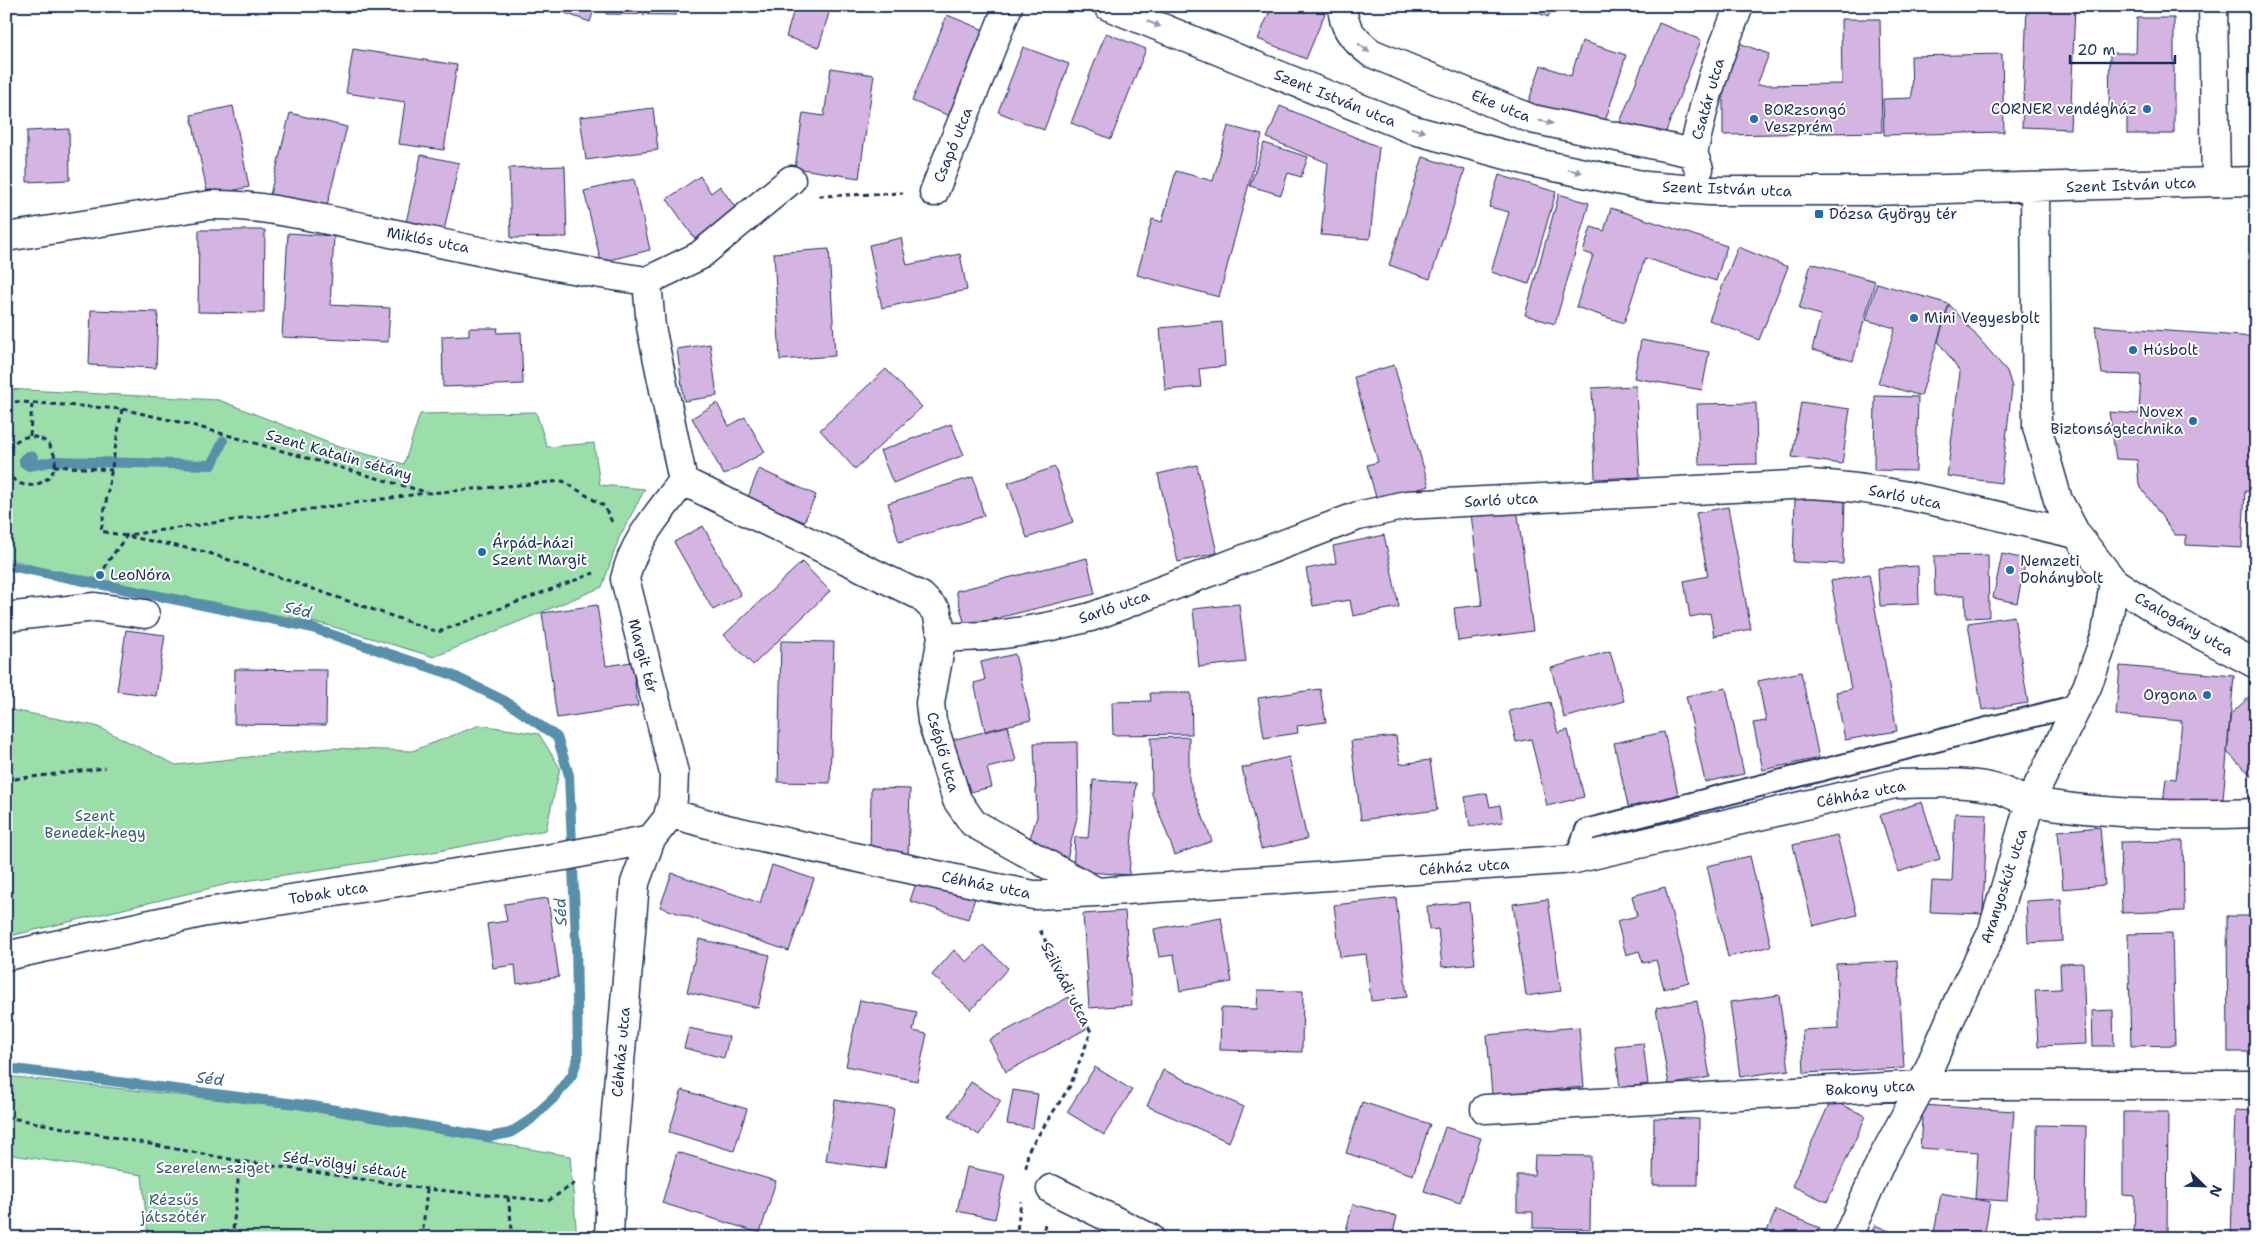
<svg xmlns="http://www.w3.org/2000/svg" width="2262" height="1244" font-family="'Shantell Sans',sans-serif">
	<style>
		.green { fill: #9bdea9; stroke: #5b8684 }
		.lines { fill: none; stroke-linecap: round; stroke-linejoin: round }
		.stream { stroke: #588faa; stroke-width: 10 }
		.building { fill: #d4b4e0; stroke: #1b2f5e }
		.service-casing { stroke: #1b2f5e; stroke-width: 24 }
		.minor-casing { stroke: #1b2f5e; stroke-width: 31 }
		.tertiary-casing { stroke: #1b2f5e; stroke-width: 31 }
		.path { stroke: #1b2f5e; stroke-width: 3; stroke-dasharray: 5 4; stroke-linecap: butt }
		.service { stroke: #fff; stroke-width: 20 }
		.minor { stroke: #fff; stroke-width: 28 }
		.tertiary { stroke: #fff; stroke-width: 28 }
		.oneway { fill: #8d97ae }
		.poi-dot { fill: #1f6fb2; stroke: #fff; stroke-width: 2 }
		.labels { text-anchor: middle; stroke-width: 4; stroke-linejoin: round; paint-order: stroke }
		.street-label { font-size: 15px; fill: #1b2f5e; stroke: #fff }
		.poi-label { font-size: 15px; fill: #1b2f5e; stroke: #fff; text-anchor: start }
		.park-label { font-size: 15px; fill: #3b5b71; stroke: #fff }
		.water-label { font-size: 16px; font-style: italic; fill: #395f84; stroke: #fff }
	</style>
	<rect width="100%" height="100%" fill="#fff"/>
	<filter id="ink" filterUnits="userSpaceOnUse"><feTurbulence type="fractalNoise" baseFrequency=".02" numOctaves="2"/><feDisplacementMap in="SourceGraphic" scale="10" xChannelSelector="R" yChannelSelector="G"/><feConvolveMatrix kernelMatrix="1 2 1 2 8 2 1 2 1" color-interpolation-filters="sRGB"/></filter>
	<g filter="url(#ink)">
		<path class="green" d="M 6,389 L 219,400 L 339,447 L 404,464 L 420,414 L 536,412 L 547,447 L 594,443 L 600,485 L 645,489 L 619,538 L 602,587 L 434,657 L 327,625 L 38,567 L 6,558 Z
			M 6,709 L 96,726 L 176,765 L 331,748 L 412,751 L 480,725 L 539,734 L 560,768 L 546,830 L 428,853 L 232,883 L 6,937 Z
			M 6,1076 L 294,1108 L 570,1156 L 577,1238 L 148,1238 L 142,1175 L 6,1154 Z"/>
		<g class="lines">
			<path class="stream" d="M 29,461 L 29,459 L 26,461 L 31,463 L 33,457 L 28,456 L 24,459 L 24,463 L 29,466 L 55,461 L 212,465 L 223,441
				M 6,565 L 309,627 L 450,674 L 505,701 L 557,737 L 569,775 L 576,939 L 578,1058 L 572,1075 L 557,1095 L 530,1120 L 510,1133 L 489,1137 L 313,1106 L 6,1068"/>
		</g>
		<path class="building" d="M 560,6 L 595,6 L 590,22 L 559,11 Z
			M 606,6 L 676,6 L 676,15 L 606,14 Z
			M 795,6 L 831,6 L 819,47 L 786,37 Z
			M 1272,6 L 1328,6 L 1306,59 L 1258,39 Z
			M 1521,6 L 1553,6 L 1548,17 Z
			M 2027,6 L 2075,6 L 2070,129 L 2022,127 Z
			M 947,15 L 994,34 L 960,120 L 912,101 Z
			M 2137,18 L 2174,18 L 2174,134 L 2127,134 L 2127,108 L 2109,108 L 2110,53 L 2136,53 Z
			M 1841,19 L 1880,19 L 1882,132 L 1723,135 L 1723,86 L 1739,43 L 1769,54 L 1757,85 L 1842,84 Z
			M 1659,23 L 1701,40 L 1662,142 L 1619,125 Z
			M 1106,33 L 1146,49 L 1111,139 L 1071,123 Z
			M 1582,41 L 1626,55 L 1603,128 L 1528,103 L 1541,65 L 1571,76 Z
			M 1023,47 L 1069,64 L 1044,130 L 998,112 Z
			M 353,49 L 457,65 L 444,150 L 399,144 L 405,102 L 346,93 Z
			M 2002,54 L 2004,132 L 1884,135 L 1883,99 L 1912,98 L 1911,56 Z
			M 831,68 L 874,75 L 859,178 L 795,168 L 803,113 L 824,116 Z
			M 233,106 L 249,187 L 208,196 L 191,115 Z
			M 1280,106 L 1379,147 L 1370,239 L 1321,235 L 1328,163 L 1267,138 Z
			M 653,108 L 658,150 L 586,160 L 580,117 Z
			M 290,113 L 347,127 L 325,213 L 269,199 Z
			M 1228,126 L 1262,135 L 1219,297 L 1137,275 L 1152,219 L 1162,222 L 1176,171 L 1213,181 Z
			M 69,129 L 70,180 L 27,182 L 27,131 Z
			M 1264,143 L 1308,157 L 1301,177 L 1288,173 L 1281,195 L 1250,186 Z
			M 421,155 L 459,163 L 443,235 L 405,227 Z
			M 1423,157 L 1465,170 L 1430,279 L 1389,265 Z
			M 565,166 L 567,237 L 511,238 L 509,168 Z
			M 1499,175 L 1556,192 L 1529,284 L 1491,272 L 1509,212 L 1489,207 Z
			M 700,176 L 711,193 L 720,186 L 737,210 L 695,239 L 667,199 Z
			M 634,179 L 650,250 L 601,262 L 584,191 Z
			M 1559,194 L 1589,203 L 1555,324 L 1525,315 Z
			M 1611,208 L 1727,246 L 1716,281 L 1645,258 L 1624,323 L 1576,307 L 1593,255 L 1583,252 L 1591,227 L 1604,231 Z
			M 199,230 L 265,230 L 264,313 L 198,312 Z
			M 288,233 L 334,236 L 330,305 L 390,308 L 388,342 L 282,337 Z
			M 901,238 L 907,265 L 960,254 L 967,290 L 882,308 L 869,245 Z
			M 1738,247 L 1788,267 L 1759,340 L 1709,320 Z
			M 829,249 L 835,356 L 780,360 L 774,253 Z
			M 1811,263 L 1875,281 L 1853,361 L 1812,350 L 1821,315 L 1799,309 Z
			M 1877,283 L 1949,304 L 1921,396 L 1878,383 L 1895,328 L 1866,320 Z
			M 1949,304 L 2007,371 L 2012,387 L 2001,483 L 1947,476 L 1960,372 L 1938,341 Z
			M 91,310 L 158,312 L 156,368 L 89,365 Z
			M 1222,322 L 1225,366 L 1199,369 L 1201,387 L 1165,390 L 1160,328 Z
			M 2095,326 L 2256,337 L 2256,492 L 2245,491 L 2242,548 L 2186,545 L 2186,535 L 2175,535 L 2139,485 L 2137,460 L 2116,459 L 2109,412 L 2139,414 L 2141,375 L 2102,374 Z
			M 469,328 L 498,328 L 497,333 L 521,332 L 523,384 L 443,387 L 442,336 L 469,335 Z
			M 1641,340 L 1709,352 L 1702,390 L 1634,378 Z
			M 710,344 L 717,396 L 684,401 L 677,349 Z
			M 1394,365 L 1429,486 L 1377,501 L 1367,465 L 1378,462 L 1354,377 Z
			M 886,369 L 922,407 L 855,469 L 820,430 Z
			M 1636,386 L 1640,477 L 1595,479 L 1592,388 Z
			M 1875,396 L 1918,397 L 1916,471 L 1874,470 Z
			M 1801,402 L 1850,409 L 1842,464 L 1792,457 Z
			M 717,403 L 729,426 L 745,417 L 765,452 L 724,475 L 692,418 Z
			M 1756,403 L 1757,464 L 1699,465 L 1697,404 Z
			M 951,424 L 964,455 L 893,483 L 880,451 Z
			M 1197,465 L 1217,553 L 1178,562 L 1158,474 Z
			M 1055,467 L 1073,522 L 1027,538 L 1008,483 Z
			M 759,469 L 816,495 L 804,522 L 748,497 Z
			M 973,477 L 984,516 L 899,542 L 888,503 Z
			M 1795,498 L 1845,500 L 1843,564 L 1793,562 Z
			M 1517,507 L 1533,631 L 1458,641 L 1454,608 L 1482,605 L 1471,514 Z
			M 1728,507 L 1751,629 L 1714,636 L 1710,613 L 1690,617 L 1684,581 L 1708,576 L 1696,513 Z
			M 703,526 L 741,595 L 713,610 L 674,542 Z
			M 1384,535 L 1399,607 L 1353,616 L 1350,600 L 1313,606 L 1306,569 L 1336,563 L 1333,546 Z
			M 2002,554 L 2026,559 L 2017,603 L 1993,598 Z
			M 1988,555 L 1989,617 L 1966,618 L 1965,595 L 1935,596 L 1934,556 Z
			M 1087,558 L 1095,594 L 965,626 L 956,591 Z
			M 802,562 L 830,591 L 753,665 L 724,635 Z
			M 1918,566 L 1919,604 L 1880,606 L 1878,568 Z
			M 1869,574 L 1897,731 L 1845,740 L 1836,692 L 1851,689 L 1831,581 Z
			M 1239,604 L 1246,662 L 1199,667 L 1193,609 Z
			M 597,605 L 606,666 L 632,662 L 638,706 L 557,718 L 542,613 Z
			M 2014,616 L 2028,703 L 1982,710 L 1968,623 Z
			M 126,630 L 165,635 L 156,696 L 117,691 Z
			M 781,641 L 834,642 L 830,783 L 778,782 Z
			M 1610,651 L 1624,701 L 1564,718 L 1551,668 Z
			M 1015,654 L 1031,720 L 985,731 L 974,683 L 985,680 L 981,662 Z
			M 2120,666 L 2234,676 L 2222,810 L 2163,804 L 2166,778 L 2176,779 L 2182,721 L 2116,715 Z
			M 235,669 L 327,670 L 326,725 L 234,724 Z
			M 1801,672 L 1819,758 L 1763,770 L 1753,723 L 1766,721 L 1758,681 Z
			M 1726,688 L 1744,774 L 1705,782 L 1686,696 Z
			M 1320,689 L 1326,722 L 1297,726 L 1298,733 L 1264,738 L 1258,698 Z
			M 1150,693 L 1191,693 L 1192,734 L 1113,735 L 1112,702 L 1151,701 Z
			M 2252,694 L 2256,698 L 2256,780 L 2227,752 L 2230,715 Z
			M 1550,702 L 1558,733 L 1568,730 L 1584,797 L 1547,806 L 1531,739 L 1516,742 L 1509,711 Z
			M 1008,726 L 1016,761 L 987,768 L 992,787 L 961,794 L 948,741 Z
			M 1664,732 L 1679,798 L 1629,810 L 1614,743 Z
			M 1396,736 L 1400,764 L 1430,760 L 1437,810 L 1361,820 L 1351,741 Z
			M 1189,737 L 1189,780 L 1212,841 L 1175,855 L 1152,794 L 1151,738 Z
			M 1077,742 L 1078,813 L 1067,859 L 1027,847 L 1037,817 L 1034,743 Z
			M 1289,757 L 1307,839 L 1261,849 L 1242,768 Z
			M 1093,780 L 1136,783 L 1129,875 L 1073,871 L 1075,837 L 1088,838 Z
			M 871,788 L 910,789 L 908,858 L 870,858 Z
			M 1487,793 L 1490,807 L 1500,805 L 1503,822 L 1470,827 L 1465,797 Z
			M 1922,802 L 1940,859 L 1898,872 L 1880,815 Z
			M 1955,813 L 1987,814 L 1983,914 L 1930,912 L 1932,881 L 1952,882 Z
			M 2100,827 L 2105,885 L 2063,889 L 2058,831 Z
			M 1837,835 L 1857,915 L 1813,926 L 1793,845 Z
			M 2183,841 L 2184,911 L 2122,913 L 2120,842 Z
			M 1750,856 L 1771,946 L 1728,957 L 1707,866 Z
			M 772,865 L 814,879 L 789,951 L 660,907 L 672,873 L 760,903 Z
			M 918,877 L 976,895 L 968,919 L 910,901 Z
			M 1665,887 L 1689,982 L 1664,989 L 1656,960 L 1643,963 L 1639,951 L 1626,955 L 1617,921 L 1637,916 L 1632,896 Z
			M 548,898 L 559,977 L 517,984 L 515,965 L 493,968 L 487,924 L 507,921 L 504,904 Z
			M 1396,898 L 1407,997 L 1371,1001 L 1366,954 L 1340,957 L 1334,905 Z
			M 1548,899 L 1561,991 L 1526,996 L 1513,904 Z
			M 2061,899 L 2063,941 L 2028,943 L 2026,901 Z
			M 1469,902 L 1475,964 L 1442,967 L 1438,929 L 1429,930 L 1427,906 Z
			M 1125,911 L 1132,1005 L 1089,1008 L 1083,914 Z
			M 2227,916 L 2256,916 L 2256,1052 L 2228,1052 Z
			M 1221,917 L 1232,982 L 1180,991 L 1174,955 L 1159,957 L 1154,929 Z
			M 2172,933 L 2175,1045 L 2131,1046 L 2128,934 Z
			M 699,939 L 770,955 L 758,1008 L 687,992 Z
			M 983,945 L 1008,968 L 971,1010 L 932,975 L 954,950 L 967,962 Z
			M 1898,961 L 1904,1068 L 1804,1073 L 1802,1030 L 1839,1028 L 1836,964 Z
			M 2083,963 L 2086,1044 L 2038,1046 L 2035,990 L 2061,989 L 2060,964 Z
			M 1258,990 L 1303,991 L 1302,1052 L 1220,1050 L 1221,1008 L 1257,1009 Z
			M 1779,995 L 1789,1070 L 1740,1077 L 1730,1002 Z
			M 1069,997 L 1086,1029 L 1006,1072 L 989,1040 Z
			M 860,1000 L 917,1012 L 913,1031 L 927,1034 L 917,1081 L 846,1066 Z
			M 1697,1001 L 1710,1077 L 1669,1085 L 1656,1008 Z
			M 2113,1010 L 2114,1046 L 2093,1046 L 2092,1011 Z
			M 1579,1027 L 1584,1087 L 1492,1095 L 1487,1035 Z
			M 689,1028 L 729,1037 L 724,1058 L 684,1048 Z
			M 1643,1043 L 1648,1084 L 1620,1088 L 1615,1046 Z
			M 1095,1067 L 1132,1090 L 1104,1135 L 1067,1112 Z
			M 1163,1070 L 1244,1107 L 1229,1142 L 1147,1106 Z
			M 971,1082 L 1001,1101 L 979,1135 L 949,1116 Z
			M 682,1090 L 747,1109 L 734,1151 L 669,1132 Z
			M 1013,1090 L 1038,1094 L 1033,1128 L 1007,1124 Z
			M 835,1100 L 894,1109 L 885,1169 L 826,1161 Z
			M 1831,1100 L 1866,1116 L 1827,1202 L 1792,1186 Z
			M 1362,1102 L 1430,1124 L 1413,1175 L 1346,1153 Z
			M 1923,1105 L 2014,1111 L 2007,1201 L 1975,1199 L 1978,1152 L 1920,1148 Z
			M 2235,1110 L 2256,1111 L 2256,1238 L 2231,1238 Z
			M 2123,1112 L 2168,1112 L 2167,1238 L 2134,1238 L 2135,1196 L 2123,1195 Z
			M 1654,1118 L 1699,1119 L 1698,1185 L 1653,1185 Z
			M 2037,1125 L 2086,1126 L 2085,1218 L 2036,1217 Z
			M 1445,1127 L 1481,1138 L 1460,1203 L 1424,1191 Z
			M 677,1152 L 776,1181 L 760,1233 L 662,1203 Z
			M 1535,1155 L 1591,1156 L 1590,1229 L 1533,1228 L 1533,1212 L 1517,1212 L 1517,1175 L 1534,1175 Z
			M 967,1167 L 1005,1175 L 995,1219 L 957,1211 Z
			M 1941,1193 L 1990,1202 L 1984,1238 L 1933,1238 Z
			M 1353,1204 L 1397,1216 L 1392,1238 L 1344,1238 Z
			M 1776,1210 L 1820,1228 L 1815,1238 L 1764,1238 Z
			M 1875,1225 L 1905,1238 L 1869,1238 Z
			M 973,1232 L 1006,1232 L 1006,1238 L 973,1238 Z"/>
		<g class="lines">
			<g class="service-casing">
				<path id="service" d="M 1575,859 L 1586,830 L 2078,705"/>
			</g>
			<g class="minor-casing">
				<path id="minor" d="M 1108,6 L 1414,130 L 1536,163 L 1646,186 L 1709,191 L 1869,191 L 2216,182
					M 1343,6 C 1341,26 1356,42 1371,53 L 1532,119 L 1693,153
					M 1699,169 L 1693,153 L 1704,107 L 1717,63 L 1739,6
					M 2035,188 L 2037,427 L 2058,500 L 2076,534 L 2114,582 L 2167,617 L 2256,664
					M 934,192 L 1008,6
					M 6,237 L 210,205 C 262,204 316,218 367,228 C 460,247 553,268 647,281
					M 647,281 L 651,327 L 683,481
					M 647,281 L 699,256 L 791,180
					M 683,481 L 921,596 L 937,612 L 942,637 L 930,703 L 932,721 L 957,800 L 973,823 L 1097,892
					M 6,617 L 95,607 L 145,614
					M 942,637 C 992,639 1043,629 1091,617 L 1358,516 L 1406,505 L 1810,484 C 1900,488 1989,515 2076,534
					M 669,813 L 726,829 L 992,887 L 1034,895 L 1097,892 L 1575,859 L 1895,784 C 1926,784 1967,780 1997,789 C 2009,792 2020,800 2033,802 C 2107,815 2181,816 2256,813
					M 6,956 L 201,913 L 565,856 L 651,839
					M 1485,1109 L 1922,1085 L 2256,1085
					M 1051,1189 L 1150,1238
					M 609,1238 L 612,1159 L 635,883 L 651,839 L 667,819 L 673,799 L 674,773 L 625,579 C 633,541 660,512 683,481
					M 1847,1238 L 1882,1159 L 1922,1085 L 1959,999 L 1992,933 L 2030,802 L 2087,687 L 2106,634 L 2114,582"/>
			</g>
			<g class="tertiary-casing">
				<path id="tertiary" d="M 2213,6 L 2216,182 L 2256,181"/>
			</g>
			<path class="path" d="M 819,196 L 903,193
				M 6,401 L 122,409 L 192,425 L 429,493 L 563,481 L 604,506 L 613,524
				M 122,409 L 101,531 L 206,552 L 438,632 L 594,573
				M 30,436 L 32,402
				M 6,457 C 9,443 23,433 38,438 C 44,439 49,444 52,450 C 69,480 16,504 6,465
				M 54,466 L 112,470
				M 101,577 L 107,563 L 127,535 L 426,493
				M 6,780 L 105,768
				M 6,1117 L 240,1161 L 427,1189 L 548,1201 L 578,1181
				M 1026,1168 L 1028,1151 L 1070,1086 L 1091,1032 L 1039,928
				M 508,1197 L 513,1238
				M 235,1238 L 233,1230 L 240,1161
				M 422,1238 L 427,1189
				M 1016,1238 L 1021,1201
				M 1043,1238 L 1045,1222"/>
			<use href="#service" class="service"/>
			<use href="#minor" class="minor"/>
			<use href="#tertiary" class="tertiary"/>
		</g>
		<defs><path id="oneway-solid" d="M-6-.8H1V-3.2L6.5 0L1 3.2V.8H-6Z" transform="scale(1.25)"/></defs>
		<g class="oneway">
			<use href="#oneway-solid" transform="translate(1154 24) rotate(22)"/>
			<use href="#oneway-solid" transform="translate(1364 48) rotate(38)"/>
			<use href="#oneway-solid" transform="translate(1546 122) rotate(12)"/>
			<use href="#oneway-solid" transform="translate(1418 130) rotate(17)"/>
			<use href="#oneway-solid" transform="translate(1575 171) rotate(12)"/>
		</g>
	</g>
	<g class="poi-dot">
		<circle cx="2147" cy="109" r="5"/>
		<circle cx="1754" cy="119" r="5"/>
		<rect x="1814" y="209" width="10" height="10" rx="2.5"/>
		<circle cx="1914" cy="318" r="5"/>
		<circle cx="2133" cy="350" r="5"/>
		<circle cx="2193" cy="421" r="5"/>
		<circle cx="482" cy="552" r="5"/>
		<circle cx="2010" cy="570" r="5"/>
		<circle cx="100" cy="575" r="5"/>
		<circle cx="2207" cy="695" r="5"/>
	</g>
	<g class="labels">
		<g class="street-label">
			<text transform="translate(1335 98) rotate(22)" y="5">Szent István utca</text>
			<text transform="translate(1708 99) rotate(-74)" y="5">Csatár utca</text>
			<text transform="translate(1501 106) rotate(22)" y="5">Eke utca</text>
			<text transform="translate(953 145) rotate(-68)" y="5">Csapó utca</text>
			<text transform="translate(2131 185) rotate(-2)" y="5">Szent István utca</text>
			<text transform="translate(1727 189) rotate(2)" y="5">Szent István utca</text>
			<text transform="translate(428 240) rotate(11)" y="5">Miklós utca</text>
			<text transform="translate(339 455) rotate(16)" y="5">Szent Katalin sétány</text>
			<text transform="translate(1905 497) rotate(11)" y="5">Sarló utca</text>
			<text transform="translate(1501 500) rotate(-3)" y="5">Sarló utca</text>
			<text transform="translate(1114 607) rotate(-19)" y="5">Sarló utca</text>
			<text transform="translate(2184 624) rotate(30)" y="5">Csalogány utca</text>
			<text transform="translate(643 656) rotate(75)" y="5">Margit tér</text>
			<text transform="translate(943 752) rotate(74)" y="5">Cséplő utca</text>
			<text transform="translate(1861 794) rotate(-11)" y="5">Céhház utca</text>
			<text transform="translate(1464 867) rotate(-4)" y="5">Céhház utca</text>
			<text transform="translate(986 885) rotate(11)" y="5">Céhház utca</text>
			<text transform="translate(2004 886) rotate(-72)" y="5">Aranyoskút utca</text>
			<text transform="translate(328 893) rotate(-9)" y="5">Tobak utca</text>
			<text transform="translate(1066 984) rotate(63)" y="5">Szilvádi utca</text>
			<text transform="translate(621 1052) rotate(-85)" y="5">Céhház utca</text>
			<text transform="translate(1870 1088) rotate(-3)" y="5">Bakony utca</text>
			<text transform="translate(345 1165) rotate(8)" y="5">Séd-völgyi sétaút</text>
		</g>
		<g class="poi-label">
			<text x="2137" y="114" text-anchor="end">CORNER vendégház</text>
			<text x="1764" y="115">BORzsongó<tspan x="1764" dy="17">Veszprém</tspan></text>
			<text x="1829" y="219">Dózsa György tér</text>
			<text x="1924" y="323">Mini Vegyesbolt</text>
			<text x="2143" y="355">Húsbolt</text>
			<text x="2183" y="417" text-anchor="end">Novex<tspan x="2183" dy="17">Biztonságtechnika</tspan></text>
			<text x="492" y="548">Árpád-házi<tspan x="492" dy="17">Szent Margit</tspan></text>
			<text x="2020" y="566">Nemzeti<tspan x="2020" dy="17">Dohánybolt</tspan></text>
			<text x="110" y="580">LeoNóra</text>
			<text x="2197" y="700" text-anchor="end">Orgona</text>
		</g>
		<g class="park-label">
			<text x="95" y="821">Szent<tspan x="95" dy="17">Benedek-hegy</tspan></text>
			<text x="213" y="1173">Szerelem-sziget</text>
			<text x="174" y="1205">Rézsűs<tspan x="174" dy="17">játszótér</tspan></text>
		</g>
		<g class="water-label">
			<text transform="translate(298 609) rotate(13)" y="6">Séd</text>
			<text transform="translate(560 912) rotate(-92)" y="6">Séd</text>
			<text transform="translate(210 1078) rotate(7)" y="6">Séd</text>
		</g>
	</g>
	<rect width="2262" height="1244" fill="none" stroke="#fff" stroke-width="25"/>
	<rect x="12" y="12" width="2237" height="1219" fill="none" stroke="#1b2f5e" stroke-width="2" filter="url(#ink)"/>
	<g transform="translate(2204 1186) rotate(113)" stroke="#ffffff" stroke-width="4" paint-order="stroke">
	<path d="M0-4L9 19L0 12L-9 19Z" fill="#1b2f5e"/>
	<text y="-8" font-size="14" font-weight="bold" text-anchor="middle" fill="#1b2f5e">N</text>
	</g>
	<path d="M2070 55v8h105v-8" fill="none" stroke="#1b2f5e" stroke-width="2.5"/>
	<text x="2077" y="55" font-size="15" fill="#1b2f5e" stroke="#ffffff" stroke-width="4" paint-order="stroke">20 m</text>
</svg>
